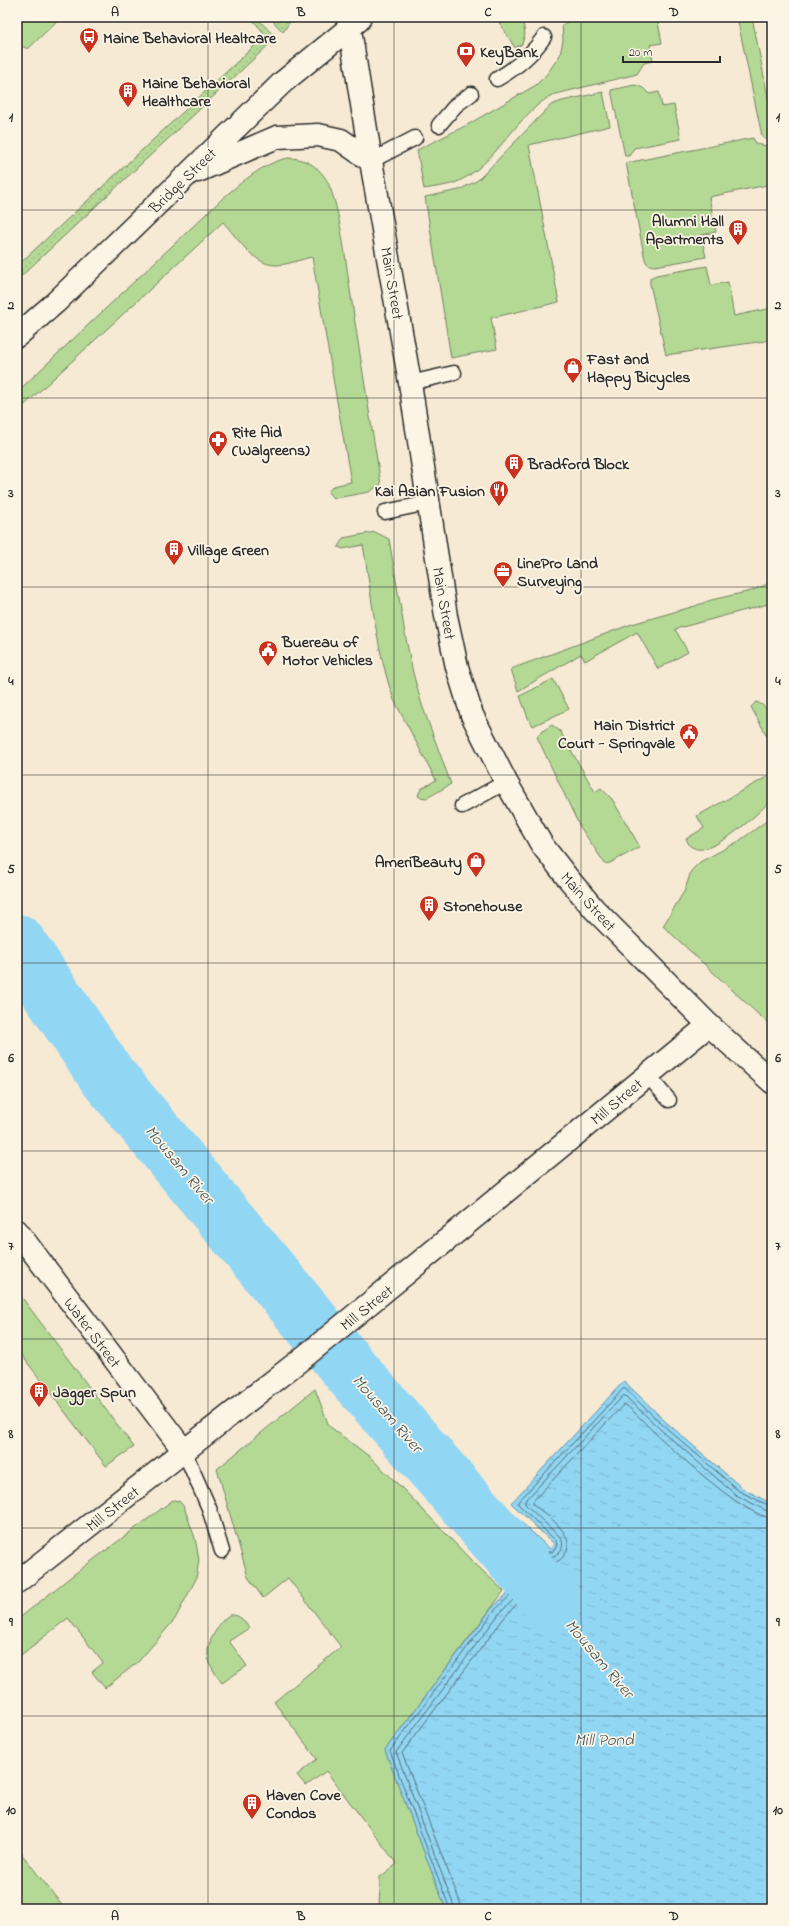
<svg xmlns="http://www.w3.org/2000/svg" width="789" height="1926" font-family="'Indie Flower',sans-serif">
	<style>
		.grass { fill: #b4d995; stroke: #708260 }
		.garden { fill: url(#garden-dots); stroke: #708260 }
		.water { fill: url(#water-ripples); stroke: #6892a3 }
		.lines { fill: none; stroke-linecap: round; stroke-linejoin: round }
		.shore { stroke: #546f7b; stroke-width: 1 }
		.river { stroke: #91d6f3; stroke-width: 58 }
		.lane-casing { stroke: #2b2b2b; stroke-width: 17 }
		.street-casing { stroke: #2b2b2b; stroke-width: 25 }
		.secondary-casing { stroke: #2b2b2b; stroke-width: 25 }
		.lane { stroke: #fcf5e5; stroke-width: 14 }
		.street { stroke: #fcf5e5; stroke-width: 22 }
		.secondary { stroke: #fcf5e5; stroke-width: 22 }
		.grid { fill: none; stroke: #2b2b2b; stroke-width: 1; stroke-opacity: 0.55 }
		.labels { text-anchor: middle; stroke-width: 3.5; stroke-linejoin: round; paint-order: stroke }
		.poi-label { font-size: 16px; font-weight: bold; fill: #2b2b2b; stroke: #fcf5e5; text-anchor: start }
		.street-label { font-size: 16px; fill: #2b2b2b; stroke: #fcf5e5 }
		.water-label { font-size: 17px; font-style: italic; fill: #44565d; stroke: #fcf5e5 }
		.neatline { fill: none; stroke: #2b2b2b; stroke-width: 1.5 }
		.grid-label { font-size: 13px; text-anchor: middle; font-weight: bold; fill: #2b2b2b }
	</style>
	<defs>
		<pattern id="garden-dots" width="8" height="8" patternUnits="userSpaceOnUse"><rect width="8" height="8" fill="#b4d995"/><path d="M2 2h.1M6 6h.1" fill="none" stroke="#9bba81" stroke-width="1.8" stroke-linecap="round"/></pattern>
		<pattern id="water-ripples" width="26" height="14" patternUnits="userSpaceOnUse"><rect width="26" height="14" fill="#91d6f3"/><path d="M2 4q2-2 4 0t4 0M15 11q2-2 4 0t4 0" fill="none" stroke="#7db8d0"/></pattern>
	</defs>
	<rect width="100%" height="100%" fill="#f7ead5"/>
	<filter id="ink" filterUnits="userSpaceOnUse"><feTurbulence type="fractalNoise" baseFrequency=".025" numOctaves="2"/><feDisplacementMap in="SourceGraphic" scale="8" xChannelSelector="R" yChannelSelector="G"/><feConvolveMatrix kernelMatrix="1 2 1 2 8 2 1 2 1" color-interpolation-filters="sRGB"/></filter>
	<g filter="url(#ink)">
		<path class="grass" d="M 17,17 L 61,17 L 28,49 L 21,46 Z
			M 496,17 L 522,17 L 525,34 L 522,44 L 515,48 Z
			M 575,17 L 657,17 L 662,43 L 650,45 L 653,61 L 644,63 L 637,74 L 552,95 C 514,117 497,164 457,182 C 447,186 435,187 424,189 L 417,150 L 467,125 L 536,85 L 547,74 L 560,55 L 563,40 L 562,25 Z
			M 737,17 L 752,17 L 772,117 L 771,139 L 766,139 L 762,136 Z
			M 635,85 L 643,88 L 649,94 L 659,92 L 662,107 L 674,105 L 681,139 L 634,148 L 629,156 L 625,156 L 611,90 Z
			M 603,92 L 610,126 L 529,145 L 559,302 L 491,318 L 497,349 L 451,358 L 425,197 L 459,190 L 478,180 L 551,105 L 562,101 Z
			M 753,138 L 756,144 L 772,147 L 772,184 L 709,197 L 716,232 L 701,235 L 706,257 L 655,266 C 646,265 646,263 644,255 L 626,163 Z
			M 288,158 C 304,158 317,165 326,179 C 339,202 345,255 349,283 C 359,350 370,417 381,484 L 369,492 L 336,498 L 332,497 L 328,492 L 333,486 L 351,482 L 312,257 C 301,259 288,265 276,265 C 253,265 237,237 223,222 L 17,412 L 17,392 L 223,198 C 242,182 263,163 288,158 Z
			M 707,266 L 711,285 L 728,282 L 734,316 L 772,308 L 772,340 L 666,355 L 650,284 L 650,278 L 656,275 Z
			M 375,532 L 389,539 L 406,639 L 413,673 L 422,705 L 451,784 L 427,798 L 419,797 L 418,795 L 421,789 L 436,780 L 394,700 C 376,651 372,596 363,545 L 343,549 L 338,547 L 343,538 Z
			M 772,582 L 772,603 L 675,629 L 688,652 L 658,669 L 637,632 L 585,661 L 581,654 L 518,691 L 511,669 L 632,624 L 695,606 L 711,600 L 751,591 Z
			M 553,679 L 569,709 L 533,726 L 528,718 L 520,696 Z
			M 756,702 C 774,707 772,731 772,745 L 751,707 Z
			M 552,725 L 560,731 L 595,792 L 601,788 L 612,799 L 640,847 L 610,863 L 605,864 L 579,825 L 537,737 L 541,732 Z
			M 772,774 L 772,799 C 757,815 723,846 702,849 C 697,850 694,848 690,846 L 686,839 L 704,828 L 697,816 Z
			M 772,817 L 772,1027 L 663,926 L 685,890 L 691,871 L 700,862 L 739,841 Z
			M 17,1291 L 134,1447 L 106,1466 L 17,1349 Z
			M 315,1389 L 329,1426 L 370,1457 L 402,1488 L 471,1560 L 504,1591 L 385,1750 L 446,1909 L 379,1909 L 380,1877 L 397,1864 L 326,1771 L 306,1786 L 297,1775 L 317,1759 L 274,1702 L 341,1647 L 288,1578 L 263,1598 L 248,1577 L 217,1469 Z
			M 173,1500 L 179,1501 L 184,1507 L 195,1538 L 199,1560 L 196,1579 L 175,1619 L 159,1638 L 138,1662 L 105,1688 L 92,1672 L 103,1663 L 68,1618 L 17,1658 L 17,1620 L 73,1575 Z
			M 229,1615 C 240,1614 243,1620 249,1628 L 229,1641 L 247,1666 L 222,1683 C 208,1664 202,1653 215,1632 C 219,1625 223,1619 229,1615 Z
			M 17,1848 L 65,1909 L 17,1909 Z"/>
		<path class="garden" d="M 250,17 L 256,17 L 276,38 L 17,280 L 17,266 L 266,35 Z
			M 269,17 L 293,17 L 283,32 Z"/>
		<path class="water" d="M 624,1381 L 666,1422 L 742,1488 L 772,1504 L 772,1909 L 446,1909 L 385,1750 L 492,1608 L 511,1590 L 481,1560 L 519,1520 L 550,1549 L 554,1544 L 511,1503 Z"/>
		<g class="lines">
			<path class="shore" d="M 450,1909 L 390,1751 L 495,1610 L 514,1592 L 514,1586 L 488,1561 L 488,1559 L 519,1527 L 547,1552 L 552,1552 L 557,1546 L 556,1541 L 518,1504 L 518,1502 L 624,1388 L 663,1425 L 739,1491 L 772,1507
				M 455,1909 L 396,1752 L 499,1614 L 519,1594 L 518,1584 L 495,1561 L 495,1559 L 519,1534 L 547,1557 L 554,1556 C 561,1552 565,1546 561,1538 L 525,1504 L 525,1501 L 624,1395 L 660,1429 L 736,1495 L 767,1511 L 772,1512
				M 461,1909 L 460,1902 L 402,1753 L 504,1618 L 524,1596 L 526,1589 L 523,1581 L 503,1561 L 503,1559 L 520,1542 C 528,1547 534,1558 543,1562 C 549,1565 556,1563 561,1559 C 583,1538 548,1517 533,1504 L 533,1501 L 624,1404 C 636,1412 645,1424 656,1434 C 678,1454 745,1517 772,1518"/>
			<path class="river" d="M 17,943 L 108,1077 L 357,1378 L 553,1602"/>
			<g class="lane-casing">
				<path id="lane" d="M 497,79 C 516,68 531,56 544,37
					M 439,125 L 456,105 L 471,94
					M 371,161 L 415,138
					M 410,383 L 454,373
					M 385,512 L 428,503
					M 462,806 L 506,782
					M 647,1075 L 669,1100
					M 184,1451 L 209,1508 L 222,1551"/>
			</g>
			<g class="street-casing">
				<path id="street" d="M 17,1231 L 184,1451
					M 17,1582 L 304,1357 L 709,1025"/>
			</g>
			<g class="secondary-casing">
				<path id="secondary" d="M 348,17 L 371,161 L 410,383 L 446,616 L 457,667 L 472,715 L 506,782 L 542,845 L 567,877 L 594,909 L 709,1025 L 772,1082
					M 198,171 L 277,137 L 318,135 L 341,140 L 371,161
					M 17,336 L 56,302 L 283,82 L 359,20"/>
			</g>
			<use href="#lane" class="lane"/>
			<use href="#street" class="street"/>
			<use href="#secondary" class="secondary"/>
		</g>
	</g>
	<path class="grid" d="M 208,17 L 208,1909M 394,17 L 394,1909M 581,17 L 581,1909M 17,210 L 772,210M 17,398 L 772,398M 17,587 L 772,587M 17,775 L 772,775M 17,963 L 772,963M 17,1151 L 772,1151M 17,1339 L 772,1339M 17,1528 L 772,1528M 17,1716 L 772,1716"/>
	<defs>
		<g id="bus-pin" transform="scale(1)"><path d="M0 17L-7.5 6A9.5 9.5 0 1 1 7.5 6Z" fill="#c8321e" stroke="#fcf5e5"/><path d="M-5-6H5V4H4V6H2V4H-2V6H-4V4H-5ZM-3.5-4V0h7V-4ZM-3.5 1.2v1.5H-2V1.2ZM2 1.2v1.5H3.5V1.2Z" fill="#fff"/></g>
		<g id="bank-pin" transform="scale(1)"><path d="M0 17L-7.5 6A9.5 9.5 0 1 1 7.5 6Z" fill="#c8321e" stroke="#fcf5e5"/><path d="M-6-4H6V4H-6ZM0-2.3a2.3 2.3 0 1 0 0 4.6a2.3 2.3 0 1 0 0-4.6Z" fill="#fff"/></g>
		<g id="building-pin" transform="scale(1)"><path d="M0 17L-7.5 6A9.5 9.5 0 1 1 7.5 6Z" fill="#c8321e" stroke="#fcf5e5"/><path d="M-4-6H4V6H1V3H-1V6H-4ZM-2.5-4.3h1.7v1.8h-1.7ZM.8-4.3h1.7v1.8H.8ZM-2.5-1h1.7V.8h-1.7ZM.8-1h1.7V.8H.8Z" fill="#fff"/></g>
		<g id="shop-pin" transform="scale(1)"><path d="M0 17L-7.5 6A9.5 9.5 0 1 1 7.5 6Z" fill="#c8321e" stroke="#fcf5e5"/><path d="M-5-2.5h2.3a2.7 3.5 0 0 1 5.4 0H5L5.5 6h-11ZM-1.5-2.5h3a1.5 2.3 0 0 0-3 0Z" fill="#fff"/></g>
		<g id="pharmacy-pin" transform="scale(1)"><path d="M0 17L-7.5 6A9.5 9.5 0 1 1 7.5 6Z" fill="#c8321e" stroke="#fcf5e5"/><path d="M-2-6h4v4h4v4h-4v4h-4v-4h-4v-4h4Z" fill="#fff"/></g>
		<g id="restaurant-pin" transform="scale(1)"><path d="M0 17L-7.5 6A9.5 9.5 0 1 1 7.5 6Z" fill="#c8321e" stroke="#fcf5e5"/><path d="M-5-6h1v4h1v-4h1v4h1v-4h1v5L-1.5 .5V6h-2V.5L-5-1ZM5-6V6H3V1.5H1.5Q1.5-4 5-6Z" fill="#fff"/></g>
		<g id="office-pin" transform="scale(1)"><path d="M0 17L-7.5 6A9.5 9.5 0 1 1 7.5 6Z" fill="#c8321e" stroke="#fcf5e5"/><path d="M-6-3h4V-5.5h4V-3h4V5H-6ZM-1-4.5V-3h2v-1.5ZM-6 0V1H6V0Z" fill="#fff"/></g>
		<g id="civic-pin" transform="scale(1)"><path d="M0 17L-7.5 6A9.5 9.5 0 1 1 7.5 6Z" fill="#c8321e" stroke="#fcf5e5"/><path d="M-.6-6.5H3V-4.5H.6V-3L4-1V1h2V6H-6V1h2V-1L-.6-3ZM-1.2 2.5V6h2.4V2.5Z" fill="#fff"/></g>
	</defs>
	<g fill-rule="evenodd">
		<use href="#bus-pin" x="89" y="37"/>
		<use href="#bank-pin" x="466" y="51"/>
		<use href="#building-pin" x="128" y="91"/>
		<use href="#building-pin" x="738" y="229"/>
		<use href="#shop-pin" x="573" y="367"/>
		<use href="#pharmacy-pin" x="218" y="440"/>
		<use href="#building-pin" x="514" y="463"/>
		<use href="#restaurant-pin" x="499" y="490"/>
		<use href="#building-pin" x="174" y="549"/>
		<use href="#office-pin" x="503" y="571"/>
		<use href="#civic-pin" x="268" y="650"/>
		<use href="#civic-pin" x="689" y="733"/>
		<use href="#shop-pin" x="476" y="861"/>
		<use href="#building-pin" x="429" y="905"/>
		<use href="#building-pin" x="39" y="1391"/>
		<use href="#building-pin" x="252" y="1803"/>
	</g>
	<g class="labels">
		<g class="poi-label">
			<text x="103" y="43">Maine Behavioral Healtcare</text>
			<text x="480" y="57">KeyBank</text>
			<text x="142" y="88">Maine Behavioral<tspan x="142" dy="18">Healthcare</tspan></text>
			<text x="724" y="226" text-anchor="end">Alumni Hall<tspan x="724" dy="18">Apartments</tspan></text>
			<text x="587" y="364">Fast and<tspan x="587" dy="18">Happy Bicycles</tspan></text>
			<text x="232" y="437">Rite Aid<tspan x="232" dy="18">(Walgreens)</tspan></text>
			<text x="528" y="469">Bradford Block</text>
			<text x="485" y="496" text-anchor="end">Kai Asian Fusion</text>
			<text x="188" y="555">Village Green</text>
			<text x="517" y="568">LinePro Land<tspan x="517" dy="18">Surveying</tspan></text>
			<text x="282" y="647">Buereau of<tspan x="282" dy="18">Motor Vehicles</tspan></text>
			<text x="675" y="730" text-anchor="end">Main District<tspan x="675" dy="18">Court - Springvale</tspan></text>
			<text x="462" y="867" text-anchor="end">AmeriBeauty</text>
			<text x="443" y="911">Stonehouse</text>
			<text x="53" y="1397">Jagger Spun</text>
			<text x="266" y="1800">Haven Cove<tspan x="266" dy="18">Condos</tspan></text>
		</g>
		<g class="street-label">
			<text transform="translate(182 180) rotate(-44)" y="6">Bridge Street</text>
			<text transform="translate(393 283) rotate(80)" y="6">Main Street</text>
			<text transform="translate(445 603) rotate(80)" y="6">Main Street</text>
			<text transform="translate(589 901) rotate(48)" y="6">Main Street</text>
			<text transform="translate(616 1101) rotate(-40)" y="6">Mill Street</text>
			<text transform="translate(366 1307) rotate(-39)" y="6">Mill Street</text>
			<text transform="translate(93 1332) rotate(53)" y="6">Water Street</text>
			<text transform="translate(112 1508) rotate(-38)" y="6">Mill Street</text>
		</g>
		<g class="water-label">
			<text transform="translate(180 1164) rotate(50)" y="6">Mousam River</text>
			<text transform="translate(388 1413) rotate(49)" y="6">Mousam River</text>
			<text transform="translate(600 1658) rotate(50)" y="6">Mousam River</text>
			<text x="604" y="1745">Mill Pond</text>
		</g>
	</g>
	<rect width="789" height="1926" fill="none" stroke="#fcf5e5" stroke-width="44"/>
	<path d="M623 56v6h97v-6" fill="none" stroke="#2b2b2b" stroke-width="2"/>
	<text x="629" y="56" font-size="12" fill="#2b2b2b" stroke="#fcf5e5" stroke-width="3" paint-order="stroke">20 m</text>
	<rect x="22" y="22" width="745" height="1882" class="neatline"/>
	<g class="grid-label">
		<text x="115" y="16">A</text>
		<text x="301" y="16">B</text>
		<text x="488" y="16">C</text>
		<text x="674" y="16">D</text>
		<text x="11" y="121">1</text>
		<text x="778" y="121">1</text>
		<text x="11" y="309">2</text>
		<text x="778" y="309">2</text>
		<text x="11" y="497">3</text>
		<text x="778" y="497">3</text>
		<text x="11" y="685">4</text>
		<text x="778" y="685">4</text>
		<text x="11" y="873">5</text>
		<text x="778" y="873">5</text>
		<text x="11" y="1062">6</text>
		<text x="778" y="1062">6</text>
		<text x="11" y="1250">7</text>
		<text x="778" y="1250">7</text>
		<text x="11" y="1438">8</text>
		<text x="778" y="1438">8</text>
		<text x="11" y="1626">9</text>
		<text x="778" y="1626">9</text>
		<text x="11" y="1814">10</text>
		<text x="778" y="1814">10</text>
		<text x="115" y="1920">A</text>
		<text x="301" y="1920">B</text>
		<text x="488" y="1920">C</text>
		<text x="674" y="1920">D</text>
	</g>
</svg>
